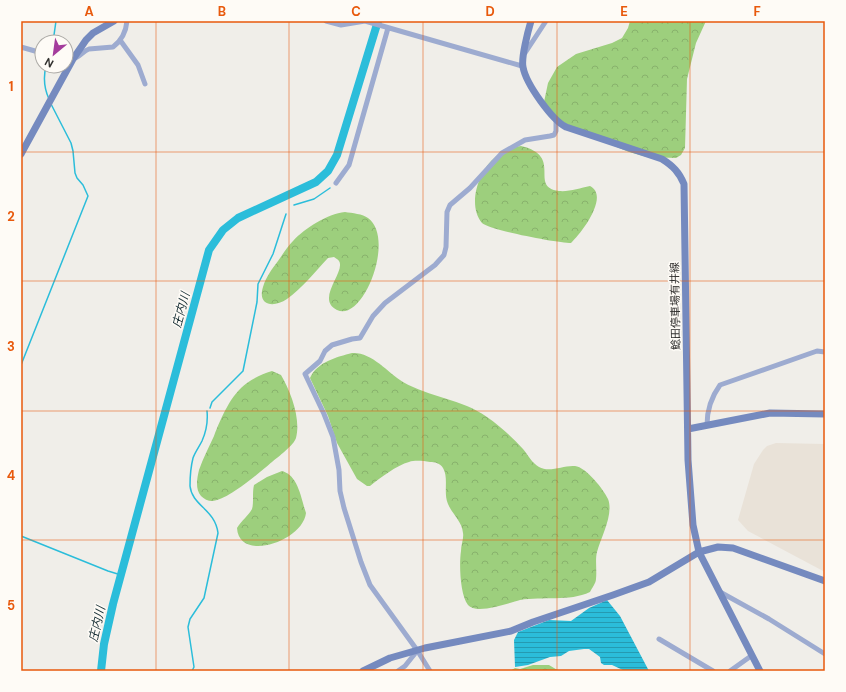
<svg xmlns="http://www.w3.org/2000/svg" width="846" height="692" font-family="'DM Sans','Noto Sans JP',sans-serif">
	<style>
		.built { fill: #e9e2d8 }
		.forest { fill: url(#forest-crowns) }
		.water { fill: url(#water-rules) }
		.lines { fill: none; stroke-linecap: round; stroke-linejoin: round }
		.stream { stroke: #2bbdda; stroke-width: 1.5 }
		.river { stroke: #2bbdda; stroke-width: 8 }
		.street { stroke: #9dabd0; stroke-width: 5 }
		.secondary { stroke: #758abf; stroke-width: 7 }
		.grid { fill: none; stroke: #e8590c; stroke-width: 1; stroke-opacity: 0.55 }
		.labels { text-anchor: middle; stroke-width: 3; stroke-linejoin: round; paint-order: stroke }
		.street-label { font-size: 11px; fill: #32312f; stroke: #fefbf6 }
		.water-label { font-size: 12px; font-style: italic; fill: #193036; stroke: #fefbf6 }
		.neatline { fill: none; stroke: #e8590c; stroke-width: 1.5 }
		.grid-label { font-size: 13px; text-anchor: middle; font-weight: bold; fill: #e8590c }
	</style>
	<defs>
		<pattern id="forest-crowns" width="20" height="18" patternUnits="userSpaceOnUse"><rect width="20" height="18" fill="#9dcf7d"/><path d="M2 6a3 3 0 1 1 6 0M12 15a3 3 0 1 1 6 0" fill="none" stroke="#88b26c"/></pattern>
		<pattern id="water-rules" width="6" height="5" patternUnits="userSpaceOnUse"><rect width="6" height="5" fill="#2bbdda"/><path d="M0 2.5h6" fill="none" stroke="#259ab1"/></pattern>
	</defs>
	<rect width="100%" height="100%" fill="#f0eee9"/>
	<path class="built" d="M 776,443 L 825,444 L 825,572 L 748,531 L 738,520 L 754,464 L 763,450 L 767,446 Z"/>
	<path class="forest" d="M 630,21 L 706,21 L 696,43 L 687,79 L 685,148 L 681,155 L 676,158 L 647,157 L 629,152 L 592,137 L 555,118 L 544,102 L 548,83 L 557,67 L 576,54 L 612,43 L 622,38 L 628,28 Z
		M 521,146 C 564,156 528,187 559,191 C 569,192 580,188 590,186 C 610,196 581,234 571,243 C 558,243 489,230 482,223 C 466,204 480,167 498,155 C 505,150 513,147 521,146 Z
		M 345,212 C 352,213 363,214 368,218 C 396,238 363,323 337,310 C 315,299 346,272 339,261 C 338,259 335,258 334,257 L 328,258 C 315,272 302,288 287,299 C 274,308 257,306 263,287 C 266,277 272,269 278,261 C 283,254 287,247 293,241 C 305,228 327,214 345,212 Z
		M 352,353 C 372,352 387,372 403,382 C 429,397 462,399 487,417 C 500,426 512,437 523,449 C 528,455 532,463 539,467 C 550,473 563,465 575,466 C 586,467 604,490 608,499 C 614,514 601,537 597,552 C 595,560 597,570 596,579 C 596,583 592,588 590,592 C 569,602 543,596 520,600 C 509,603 476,615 468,605 C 460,595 459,564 461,551 C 461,545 464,538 463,533 C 462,521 452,514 448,504 C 443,493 449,478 443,468 C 440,463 435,462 430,462 C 423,461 415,460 409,462 C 397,465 380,478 370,486 L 367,486 L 357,479 L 337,443 L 328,416 L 310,378 C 317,362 337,357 352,353 Z
		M 272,371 L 281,375 C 291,392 301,419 296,438 C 294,445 278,457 272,462 C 260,472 227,501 212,501 C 208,501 204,499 201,496 C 195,489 197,478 199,470 C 203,458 209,447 214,436 C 221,418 231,394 247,383 C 255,377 263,374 272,371 Z
		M 282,471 C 298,475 301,498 306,513 C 303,541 239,563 237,528 C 241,521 249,515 252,509 C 254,502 252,493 254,485 L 267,477 Z
		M 533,665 L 549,665 L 559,671 L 510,671 L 515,668 L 520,669 Z"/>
	<path class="water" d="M 607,600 L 620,616 L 649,671 L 625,671 L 612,665 L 604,665 L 601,663 L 600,657 L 596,654 L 589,649 L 584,649 L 569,651 L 561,656 L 550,657 L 528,665 L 515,667 L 514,640 L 518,632 L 549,620 L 571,621 L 589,608 Z"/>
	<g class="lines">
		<path class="stream" d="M 53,42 L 56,21
			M 46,66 C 43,78 44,88 49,99
			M 294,205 L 314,199 L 330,188
			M 21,365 L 88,196 L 83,185 L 77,178 L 75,173 L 73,151 L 71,143 L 51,104
			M 210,408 L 212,402 L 243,371 L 257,302 L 258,284 L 273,254 L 286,214
			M 21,536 L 108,571 L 121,575
			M 192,671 L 194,667 L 188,627 L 190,619 L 204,598 L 218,533 C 215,509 192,506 190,486 C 190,478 191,466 193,458 C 195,452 199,447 202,441 C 206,432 208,421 207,411"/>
		<path class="river" d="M 101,671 L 104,644 L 113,604 L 209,250 L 223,230 L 238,218 L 316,182 L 328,171 L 337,155 L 378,21"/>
		<path class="street" d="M 326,21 L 341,25 L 365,21 L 522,66
			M 120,40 L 138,65 L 145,84
			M 21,47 L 42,53
			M 525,53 L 546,21
			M 73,59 C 80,57 83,51 89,49 L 113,47 C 121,41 126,32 127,21
			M 336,183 L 349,165 L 388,28
			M 707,425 C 707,411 712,396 720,385 L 817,351 L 825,352
			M 720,592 L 769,619 L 825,654
			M 659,639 L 713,671
			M 398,671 L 405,666 L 417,651
			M 430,671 L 417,650 L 370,585 L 361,562 L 344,508 L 340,491 L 339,470 L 333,437 L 324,414 L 305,374 L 320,361 L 325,351 L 332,345 L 352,339 L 360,338 L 373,316 L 385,303 L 435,265 L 444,255 L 446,247 L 447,212 L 450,205 L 470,188 L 502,153 L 525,140 L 550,136 L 554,135 L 556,131 L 556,121
			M 730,671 L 751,656"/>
		<path class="secondary" d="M 531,21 C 528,31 521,58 523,67 C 526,84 552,120 566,127 L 662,159 C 673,166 679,172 684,184 L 688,460 L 693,525 L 699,552 L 760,671
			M 21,154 L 73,59 L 86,40 L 93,33 L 114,21
			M 688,429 L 770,413 L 825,414
			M 363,671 L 390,658 L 425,648 L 511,631 L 533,622 L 613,595 L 649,582 L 699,552 L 718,547 L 733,548 L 825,581"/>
	</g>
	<path class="grid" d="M 156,21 L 156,671M 289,21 L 289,671M 423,21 L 423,671M 557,21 L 557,671M 690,21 L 690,671M 21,152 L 825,152M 21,281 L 825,281M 21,411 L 825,411M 21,540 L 825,540"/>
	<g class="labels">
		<g class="street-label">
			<text transform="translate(675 306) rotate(-91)" y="4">鯰田停車場有井線</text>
		</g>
		<g class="water-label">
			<text transform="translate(181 310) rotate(-75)" y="4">庄内川</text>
			<text transform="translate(97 624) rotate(-77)" y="4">庄内川</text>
		</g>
	</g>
	<rect width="846" height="692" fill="none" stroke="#fefbf6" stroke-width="44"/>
	<g transform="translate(54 54) rotate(209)"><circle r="19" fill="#fefbf6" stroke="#acaaa6"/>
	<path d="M0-3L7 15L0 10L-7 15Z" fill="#a43b9c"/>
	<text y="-6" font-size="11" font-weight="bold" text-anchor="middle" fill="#32312f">N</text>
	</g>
	<rect x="22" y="22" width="802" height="648" class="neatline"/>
	<g class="grid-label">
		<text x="89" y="16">A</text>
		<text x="222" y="16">B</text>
		<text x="356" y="16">C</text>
		<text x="490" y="16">D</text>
		<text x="624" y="16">E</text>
		<text x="757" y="16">F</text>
		<text x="11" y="91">1</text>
		<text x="11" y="221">2</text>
		<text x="11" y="351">3</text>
		<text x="11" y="480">4</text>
		<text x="11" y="610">5</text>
	</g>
</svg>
